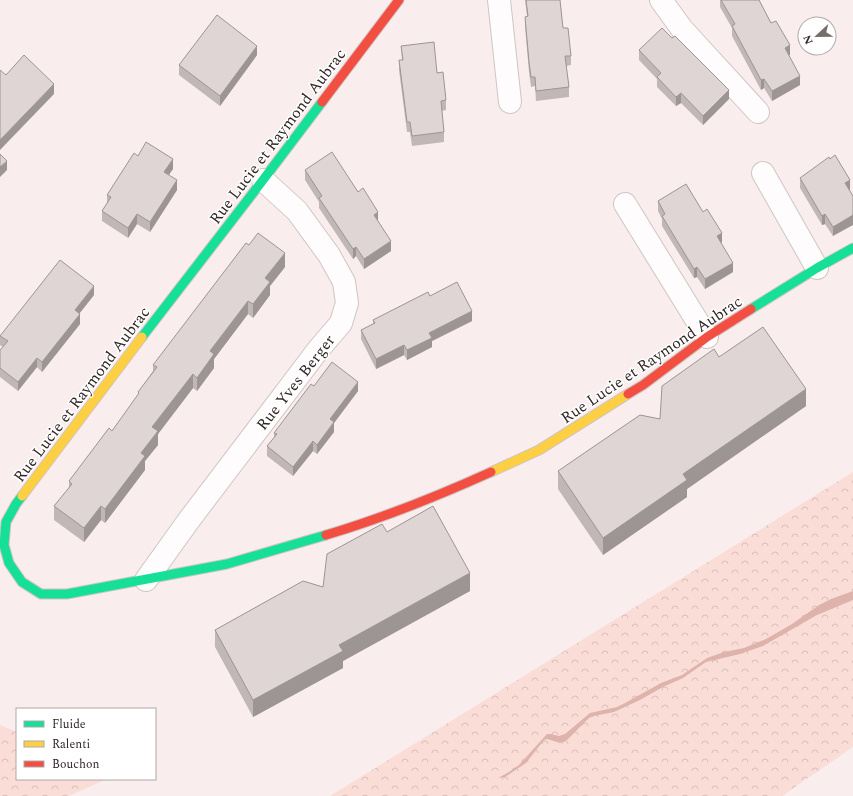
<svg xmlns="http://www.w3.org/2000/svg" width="853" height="796" font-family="Spectral,serif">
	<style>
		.forest { fill: url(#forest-crowns) }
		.water { fill: #deb3ab }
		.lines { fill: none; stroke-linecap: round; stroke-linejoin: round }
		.street-casing { stroke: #cfc5c4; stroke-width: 24 }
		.fast-casing { stroke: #cfc5c4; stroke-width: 11 }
		.slow-casing { stroke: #cfc5c4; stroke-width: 11 }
		.jam-casing { stroke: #cfc5c4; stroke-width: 11 }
		.street { stroke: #fefcfc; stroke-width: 22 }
		.fast { stroke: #16e098; stroke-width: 9 }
		.slow { stroke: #ffcf43; stroke-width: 9 }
		.jam { stroke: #f24e42; stroke-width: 9 }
		.wall { fill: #c0b7b6 }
		.shaded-wall { fill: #9c9594 }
		.building { fill: #dfd5d4; stroke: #9c9594 }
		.labels { text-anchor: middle; stroke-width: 3; stroke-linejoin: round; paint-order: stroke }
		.street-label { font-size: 16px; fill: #302625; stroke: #fff }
	</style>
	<defs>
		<pattern id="forest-crowns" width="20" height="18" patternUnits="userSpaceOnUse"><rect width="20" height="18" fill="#fbddd8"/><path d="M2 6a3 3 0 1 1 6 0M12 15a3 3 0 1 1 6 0" fill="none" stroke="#d7beb9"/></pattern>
	</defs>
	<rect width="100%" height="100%" fill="#f9eeed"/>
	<path class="forest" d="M 853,472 L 853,747 L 782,796 L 330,796 Z
		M 0,725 L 17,732 L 17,779 L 107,779 L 69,796 L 0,796 Z"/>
	<path class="water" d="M 853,591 L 853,600 L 817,615 L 763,646 L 740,654 L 706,662 L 683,678 L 663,687 L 640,700 L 614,712 L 594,716 L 589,718 L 567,740 L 560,743 L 547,739 L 544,740 L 526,763 L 505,777 L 498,778 L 509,772 L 519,765 L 547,734 L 551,734 L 559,736 L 565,734 L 590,713 L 617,707 L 625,703 L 661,683 L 682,675 L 707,658 L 724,652 L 744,648 L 766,639 L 792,624 L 819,605 L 831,599 Z"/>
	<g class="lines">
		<g class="street-casing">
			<path id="street" d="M 499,0 L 510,102
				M 661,0 L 682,29 L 758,112
				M 763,173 L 817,268
				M 625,204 L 707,337
				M 146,580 L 189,520 L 318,350 L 341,323 L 347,303 L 344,282 L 329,255 L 297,211 L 263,180"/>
		</g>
		<g class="fast-casing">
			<path id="fast" d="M 751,309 L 817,268 L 853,248
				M 142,337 L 263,180 L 322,102
				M 22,496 L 16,504 L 6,522 L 4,545 L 9,563 L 22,582 L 41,594 L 67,594 L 227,564 L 326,535"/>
		</g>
		<g class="slow-casing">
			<path id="slow" d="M 491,472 L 539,450 L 628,394
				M 22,496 L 142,337"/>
		</g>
		<g class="jam-casing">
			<path id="jam" d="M 322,102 L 399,0
				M 628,394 L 643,385 L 707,337 L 751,309
				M 326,535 C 383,518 438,496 491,472"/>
		</g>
		<use href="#street" class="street"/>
		<use href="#fast" class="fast"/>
		<use href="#slow" class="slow"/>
		<use href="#jam" class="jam"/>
	</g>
	<path class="wall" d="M 525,0 L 560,0 L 563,28 L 571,56 L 571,65 L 566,66 L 569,87 L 569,97 L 536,101 L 535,86 L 531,87 L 529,72 L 525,26 L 525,17 L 527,16 Z
		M 720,0 L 759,0 L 771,23 L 790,55 L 789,55 L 800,85 L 772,101 L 764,88 L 761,90 L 732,36 L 732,28 L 720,7 Z
		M 401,46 L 437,73 L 446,100 L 446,110 L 442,111 L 444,132 L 444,142 L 412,146 L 410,132 L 407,132 L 399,70 L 399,60 L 402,60 Z
		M 639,50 L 729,99 L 703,125 L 681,103 L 676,106 L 657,87 L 657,79 L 639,60 Z
		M 257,55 L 220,106 L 179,75 L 179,65 Z
		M 138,156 L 173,169 L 168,175 L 177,190 L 150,232 L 137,224 L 128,238 L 102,221 L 102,211 L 107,203 L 107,195 Z
		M 305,170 L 358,192 L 378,221 L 391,251 L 364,269 L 356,256 L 353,259 L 319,208 L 319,202 L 305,180 Z
		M 800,178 L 850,190 L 833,236 L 825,224 L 822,225 L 800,188 Z
		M 658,201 L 722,242 L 721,243 L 733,272 L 705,289 L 697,277 L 694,278 L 662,226 L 662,219 L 658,211 Z
		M 285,267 L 270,286 L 270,295 L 253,318 L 248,314 L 214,359 L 214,368 L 197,391 L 193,388 L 158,434 L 158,445 L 145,461 L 145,470 L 105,523 L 101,520 L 84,542 L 54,520 L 54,506 L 69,488 L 69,481 L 112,431 L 138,396 L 138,392 L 153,371 L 153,365 Z
		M 94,295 L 79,314 L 80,324 L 42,372 L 37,367 L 18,391 L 0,377 L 0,350 L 3,347 L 0,345 L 0,336 Z
		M 430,296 L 472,321 L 432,341 L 432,347 L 407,360 L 404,355 L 376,369 L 361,339 L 361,330 L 373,324 L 373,320 Z
		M 719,357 L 806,406 L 687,489 L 687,497 L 603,555 L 558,489 L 558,471 L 660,419 Z
		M 314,386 L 358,391 L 334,423 L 334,432 L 317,454 L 313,451 L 293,476 L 267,456 L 267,446 L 274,438 L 274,433 Z
		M 387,532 L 470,591 L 343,661 L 343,668 L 253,717 L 215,647 L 215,630 L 323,587 Z"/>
	<path class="shaded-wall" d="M 790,45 L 790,55 L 785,57 L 785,48 Z
		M 257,46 L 257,55 L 220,106 L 220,96 Z
		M 800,76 L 800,85 L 772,101 L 772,91 Z
		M 764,79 L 764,88 L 761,90 L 761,80 Z
		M 54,84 L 54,94 L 0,150 L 0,140 Z
		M 729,90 L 729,99 L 703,125 L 703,116 Z
		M 681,93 L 681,103 L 676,106 L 676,97 Z
		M 173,159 L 173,169 L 164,182 L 164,172 Z
		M 7,161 L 7,170 L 0,177 L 0,167 Z
		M 177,180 L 177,190 L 150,232 L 150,222 Z
		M 850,180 L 850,190 L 845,193 L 845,183 Z
		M 378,212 L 378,221 L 374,215 Z
		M 137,214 L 137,224 L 128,238 L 128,228 Z
		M 825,214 L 825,224 L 822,225 L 822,216 Z
		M 853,215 L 853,225 L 833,236 L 833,227 Z
		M 722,233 L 722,242 L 717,245 L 717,236 Z
		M 391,241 L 391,251 L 364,269 L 364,259 Z
		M 356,247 L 356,256 L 353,259 L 353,249 Z
		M 285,253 L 285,267 L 270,286 L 270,295 L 253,318 L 253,304 L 265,278 Z
		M 733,263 L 733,272 L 705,289 L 705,279 Z
		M 697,267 L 697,277 L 694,278 L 694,269 Z
		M 94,286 L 94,295 L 75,319 L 75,310 Z
		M 248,301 L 248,314 L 214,359 L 214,368 L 197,391 L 197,378 L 210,351 Z
		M 472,311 L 472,321 L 432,341 L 432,347 L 407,360 L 407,350 L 429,333 Z
		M 80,314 L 80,324 L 42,372 L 42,362 Z
		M 404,345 L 404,355 L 376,369 L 376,359 Z
		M 37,358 L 37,367 L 18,391 L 18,382 Z
		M 193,374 L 193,388 L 158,434 L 158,445 L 145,461 L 145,470 L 105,523 L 105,509 L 141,453 L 152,427 Z
		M 358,382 L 358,391 L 334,423 L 334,432 L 317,454 L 317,445 L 330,419 Z
		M 806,389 L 806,406 L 687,489 L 687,497 L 603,555 L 603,538 L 683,474 Z
		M 313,441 L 313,451 L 293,476 L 293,467 Z
		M 101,506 L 101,520 L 84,542 L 84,528 Z
		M 470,573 L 470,591 L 343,661 L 343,668 L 253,717 L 253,700 L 339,645 Z"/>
	<path class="building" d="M 526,0 L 560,0 L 563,28 L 568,28 L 571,56 L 565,56 L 569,87 L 536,91 L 535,77 L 531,77 L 529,62 L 525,17 L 528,16 Z
		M 721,0 L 759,0 L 771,23 L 776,21 L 790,45 L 785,48 L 800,76 L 772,91 L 764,79 L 761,80 L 732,26 L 735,24 Z
		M 217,15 L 257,46 L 220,96 L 179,65 Z
		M 662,28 L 672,38 L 675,36 L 729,90 L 703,116 L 681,93 L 676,97 L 657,77 L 661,73 L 639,50 Z
		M 434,42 L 437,73 L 443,72 L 446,100 L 441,101 L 444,132 L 412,136 L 410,122 L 407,122 L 399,60 L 403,60 L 401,46 Z
		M 24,55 L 54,84 L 0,140 L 0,70 L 6,75 Z
		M 146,142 L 173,159 L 164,172 L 177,180 L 150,222 L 137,214 L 128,228 L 102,211 L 111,197 L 107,195 L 134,153 L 138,156 Z
		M 332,152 L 358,192 L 363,188 L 378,212 L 374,215 L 391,241 L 364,259 L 356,247 L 353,249 L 319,198 L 322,196 L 305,170 Z
		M 0,154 L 7,161 L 0,167 Z
		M 835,155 L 850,180 L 845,183 L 853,196 L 853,215 L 833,227 L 825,214 L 822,216 L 800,178 L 829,157 L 830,159 Z
		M 686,184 L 703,212 L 707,209 L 722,233 L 717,236 L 733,263 L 705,279 L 697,267 L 694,269 L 662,216 L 665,214 L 658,201 Z
		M 258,233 L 285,253 L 265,278 L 270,282 L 253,304 L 248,301 L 210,351 L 214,354 L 197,378 L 193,374 L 152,427 L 158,431 L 141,453 L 145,456 L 105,509 L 101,506 L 84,528 L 54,506 L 72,484 L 69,481 L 109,428 L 112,431 L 139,393 L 138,392 L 157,367 L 153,365 L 246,243 L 249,245 Z
		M 60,260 L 94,286 L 75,310 L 80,314 L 42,362 L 37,358 L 18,382 L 0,368 L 0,350 L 8,341 L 0,336 Z
		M 457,282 L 472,311 L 429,333 L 432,338 L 407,350 L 404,345 L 376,359 L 361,330 L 375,323 L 373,320 L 428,292 L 430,296 Z
		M 763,327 L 806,389 L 683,474 L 687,480 L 603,538 L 558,471 L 640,415 L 660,419 L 662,386 L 714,349 L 719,357 Z
		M 332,362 L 358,382 L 330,419 L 334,422 L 317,445 L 313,441 L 293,467 L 267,446 L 277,434 L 274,433 L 311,384 L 314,386 Z
		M 433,506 L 470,573 L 339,645 L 343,651 L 253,700 L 215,630 L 303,581 L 323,587 L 327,554 L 382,524 L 387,532 Z"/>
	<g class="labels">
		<g class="street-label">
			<text transform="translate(277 136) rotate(-53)" y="6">Rue Lucie et Raymond Aubrac</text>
			<text transform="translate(651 359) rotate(-34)" y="6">Rue Lucie et Raymond Aubrac</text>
			<text transform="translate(295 382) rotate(-52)" y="6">Rue Yves Berger</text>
			<text transform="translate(81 394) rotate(-53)" y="6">Rue Lucie et Raymond Aubrac</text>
		</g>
	</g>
	<rect x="16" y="708" width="140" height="72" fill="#ffffff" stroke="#aca8a8"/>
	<rect x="24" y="721" width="20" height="6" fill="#16e098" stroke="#aca8a8"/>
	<text x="52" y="728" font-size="12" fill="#302625">Fluide</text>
	<rect x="24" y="741" width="20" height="6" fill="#ffcf43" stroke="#aca8a8"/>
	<text x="52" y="748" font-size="12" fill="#302625">Ralenti</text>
	<rect x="24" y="761" width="20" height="6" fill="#f24e42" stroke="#aca8a8"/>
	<text x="52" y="768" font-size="12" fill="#302625">Bouchon</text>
	<g transform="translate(817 36) rotate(248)"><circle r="19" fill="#ffffff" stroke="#aca8a8"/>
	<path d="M0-3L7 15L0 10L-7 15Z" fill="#766c6b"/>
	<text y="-6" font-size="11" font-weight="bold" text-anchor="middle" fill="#302625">N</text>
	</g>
</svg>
